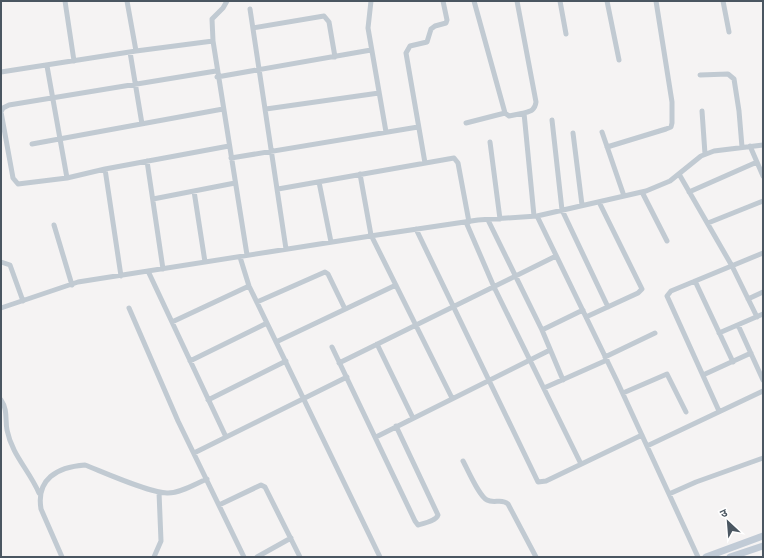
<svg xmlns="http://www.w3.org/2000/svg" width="764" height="558" font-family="Quicksand,'Noto Sans Devanagari',sans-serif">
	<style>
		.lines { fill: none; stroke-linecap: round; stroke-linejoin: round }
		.minor { stroke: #c1cad2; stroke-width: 5 }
		.secondary { stroke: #c1cbd6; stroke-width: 7 }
	</style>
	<rect width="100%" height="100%" fill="#f5f3f3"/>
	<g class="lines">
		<path class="minor" d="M 65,1 L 74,61
			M 127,1 L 136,51
			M 227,1 L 223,8 L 212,19 L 213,41 L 247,255
			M 371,1 L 368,28 L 386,132
			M 474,1 L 505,113 L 509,116 L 524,113
			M 517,1 L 536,102 C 535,110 531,111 524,113 L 534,216
			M 560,1 L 566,34
			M 607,1 L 619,60
			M 723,1 L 729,32
			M 250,9 L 286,249
			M 253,28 L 324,16 L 329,22 L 335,57
			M 130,52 L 142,124
			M 47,66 L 67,178
			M 216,71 L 9,105 L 3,108 L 1,112 L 13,178 L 18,184 L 67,178 L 105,169 L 229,146
			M 1,72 L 136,51 L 213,41
			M 700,75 L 728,74 L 734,79 L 739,111 L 742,147
			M 217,77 L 371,50
			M 266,109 L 379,93
			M 702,111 L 705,154
			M 552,120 L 562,210 L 608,307
			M 466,123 L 505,113
			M 602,132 L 624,196
			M 573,133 L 582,205
			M 490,142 L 500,219
			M 32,144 L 223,109
			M 750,146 L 763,176
			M 607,147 L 666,129 L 671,127 L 672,123 L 672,102 L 656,1
			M 231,158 L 418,127
			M 147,161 L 163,269
			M 425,163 L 406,53 L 410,46 L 427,42 L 431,29 L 435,26 L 446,23 L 447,20 L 443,1
			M 105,169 L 121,276
			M 360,174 L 371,235 L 452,398
			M 679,174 L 732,266 L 757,317
			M 319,182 L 331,242
			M 278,189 L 454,158 L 458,163 L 469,222
			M 194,191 L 205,262
			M 642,192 L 667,241
			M 689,192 L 757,162
			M 153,199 L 235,183
			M 537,216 L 617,381 L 698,557
			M 488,220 L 542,330 L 563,380
			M 466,222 L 494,287 L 581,464
			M 708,223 L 763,201
			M 54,225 L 72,285
			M 416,229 L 538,482 L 546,481 L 642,435
			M 240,257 L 249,286 L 380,557
			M 1,262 L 10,265 L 23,301
			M 148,271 L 226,437
			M 695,281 L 733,362
			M 748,299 L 763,292
			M 257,302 L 325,272 L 328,274 L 345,309
			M 1,308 L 78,282 L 377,235 L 478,220 L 537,216 L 646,191 L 670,181 L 701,156 L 714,151 L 763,145
			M 129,308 L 178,421 L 244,557
			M 586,317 L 638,293 L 642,289 L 599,202
			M 172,322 L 249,286
			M 738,325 L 763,380
			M 542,330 L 583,310
			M 719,333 L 763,314
			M 276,342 L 396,285
			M 377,344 L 413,418
			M 332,347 L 415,521 L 418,525 C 425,523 436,521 438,515 L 396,426
			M 605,357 L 655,333
			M 190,361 L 267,323
			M 339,363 L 556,256
			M 703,375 L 751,353
			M 544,388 L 607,360
			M 623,393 L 667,374 L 686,412
			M 1,400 C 8,410 5,420 7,430 C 12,455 29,470 39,493
			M 208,400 L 286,361
			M 719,411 L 667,296 L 671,291 L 763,253
			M 376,437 L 550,350
			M 647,446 L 763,391
			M 194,453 L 347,377
			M 463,461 C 468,470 479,496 487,500 C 494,504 502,498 508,504 L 536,557
			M 669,494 L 696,482 L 763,458
			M 219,505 L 261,485 L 265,487 L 300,557
			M 62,557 L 41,509 C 36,479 57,467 85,465 C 103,472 152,494 168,493 C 181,493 195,484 207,479
			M 154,557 L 161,541 L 159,492
			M 257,557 L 291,538"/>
		<path class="secondary" d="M 706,557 L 763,536
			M 730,557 L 763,546"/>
	</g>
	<rect width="764" height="558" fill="none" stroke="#4a5661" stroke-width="4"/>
	<g transform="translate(728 522) rotate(334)" stroke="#ffffff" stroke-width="3" paint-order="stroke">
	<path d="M0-3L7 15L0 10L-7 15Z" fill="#4a5661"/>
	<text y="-6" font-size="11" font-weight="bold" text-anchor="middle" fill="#4a5661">उ</text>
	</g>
</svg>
